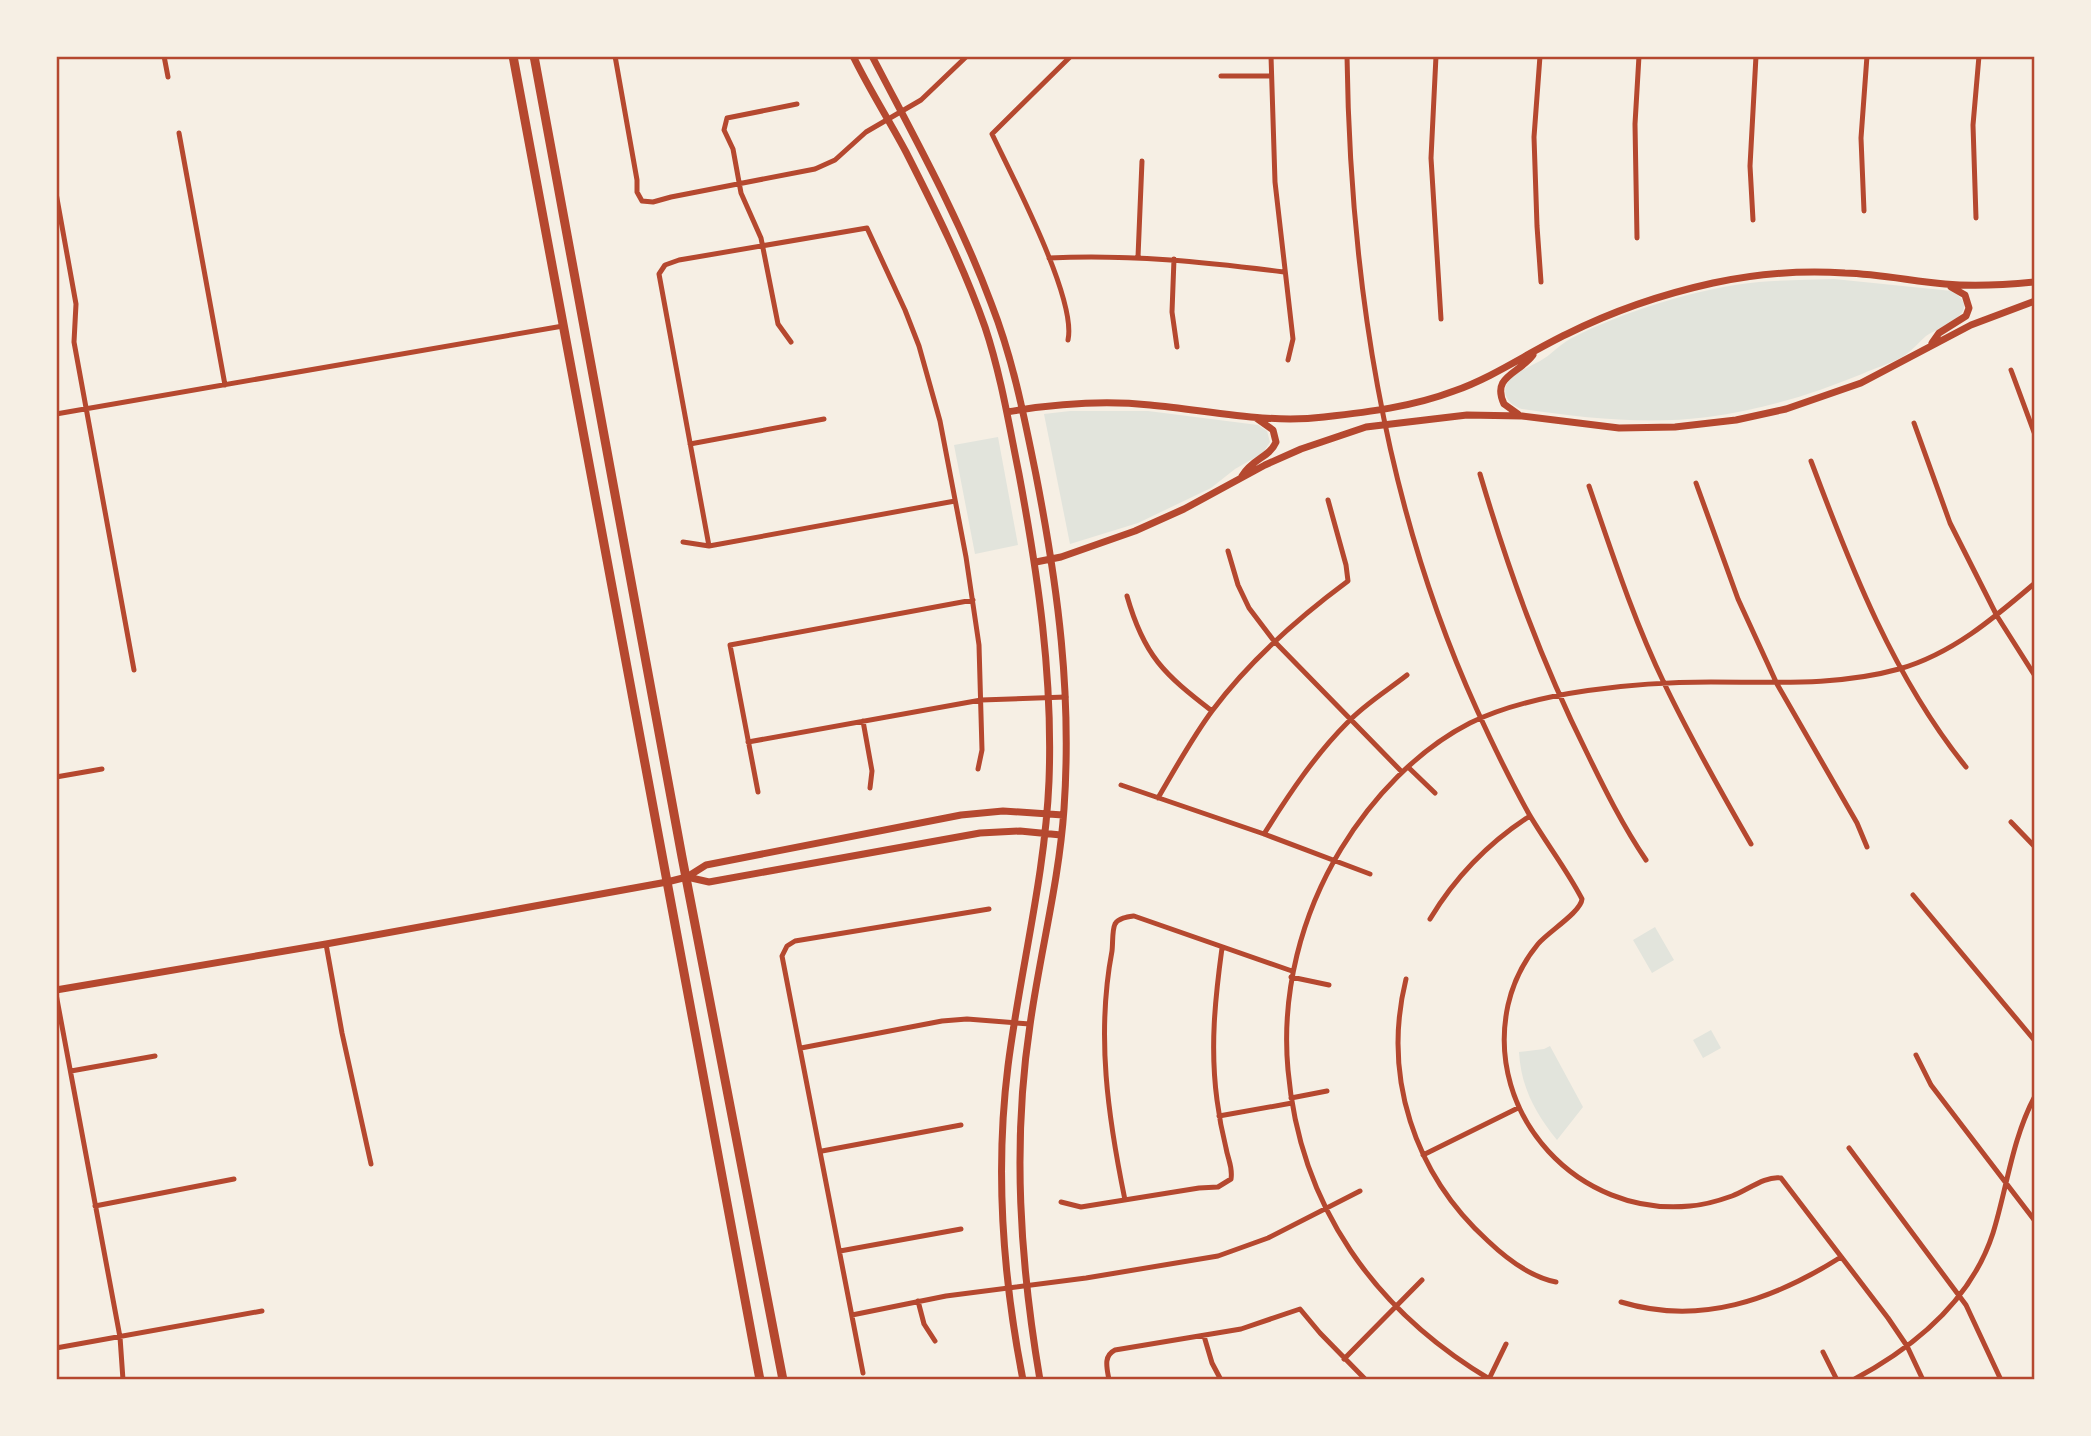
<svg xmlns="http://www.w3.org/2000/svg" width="2091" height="1436" font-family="'Titillium Web',sans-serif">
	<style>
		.green { fill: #e2e4dc }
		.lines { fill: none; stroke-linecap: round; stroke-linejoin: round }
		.minor { stroke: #b5482f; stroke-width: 5 }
		.tertiary { stroke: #b5482f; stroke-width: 7 }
		.primary { stroke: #b5482f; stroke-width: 9 }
		.neatline { fill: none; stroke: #b5482f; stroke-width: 2.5 }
	</style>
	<rect width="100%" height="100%" fill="#f6efe4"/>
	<path class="green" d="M 1834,279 L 1952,291 C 1986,312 1939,327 1926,336 C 1918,343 1911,352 1902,357 C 1890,364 1875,368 1862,374 C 1813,394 1762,410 1708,417 C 1646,425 1584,418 1522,409 C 1515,407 1509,403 1506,396 C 1500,377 1528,368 1540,361 C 1551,355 1559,345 1570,339 C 1621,312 1702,287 1759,282 C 1784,280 1809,280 1834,279 Z
		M 1070,411 L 1148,411 L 1258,425 L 1267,431 L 1270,442 L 1263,453 L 1235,469 L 1211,488 L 1138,523 L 1070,544 L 1044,414 Z
		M 998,437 L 1018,545 L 975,554 L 954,445 Z
		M 1655,927 L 1674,960 L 1652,973 L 1633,940 Z
		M 1711,1030 L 1721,1048 L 1703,1058 L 1693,1040 Z
		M 1550,1046 L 1583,1107 L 1557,1140 C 1535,1113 1521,1087 1519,1052 L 1544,1049 Z"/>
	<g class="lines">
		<path class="minor" d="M 164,56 L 168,77
			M 615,56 L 637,180 L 637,192 L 642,201 L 653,202 L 671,197 L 815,169 L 835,160 L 866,132 L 921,100 L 967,56
			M 1271,56 L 1275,182 L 1293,339 L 1288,360
			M 1347,56 C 1350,279 1384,506 1477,710 C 1493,745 1510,780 1529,814 C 1546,843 1567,870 1582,899 C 1581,912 1548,932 1538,944 C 1524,961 1513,983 1508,1005 C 1484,1116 1579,1217 1690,1206 C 1704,1205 1718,1201 1732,1196 C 1746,1191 1766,1175 1781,1178 L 1888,1318 L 1907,1346 L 1923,1380
			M 1436,56 L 1431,158 L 1441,319
			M 1540,56 L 1534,137 L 1537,226 L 1541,282
			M 1221,76 L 1271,76
			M 179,133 L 225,385
			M 56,193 L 76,304 L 74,342 L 134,670
			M 1864,211 L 1861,138 L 1867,56
			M 1976,218 L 1973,125 L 1979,56
			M 1753,220 L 1750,166 L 1756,56
			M 1637,238 L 1635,124 L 1639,56
			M 1138,257 L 1142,161
			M 1049,258 C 1128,254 1205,262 1284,272
			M 1174,259 L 1172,312 L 1177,347
			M 1068,340 C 1077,299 1012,176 992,134 L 1071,56
			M 791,342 L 778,324 L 761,238 L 741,193 L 733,149 L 724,130 L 727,118 L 797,104
			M 2011,370 L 2035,435
			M 56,414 L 563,326
			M 1914,423 L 1950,523 L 1997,616 L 2035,676
			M 690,444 L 824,419
			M 1811,461 C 1851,568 1894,678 1966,767
			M 1480,474 C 1509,572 1541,661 1587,753 C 1605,790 1623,826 1646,860
			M 1696,483 L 1738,599 L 1777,684 L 1857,823 L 1867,847
			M 1589,486 C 1612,553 1634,621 1665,685 C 1691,739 1721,792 1751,844
			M 683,542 L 709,546 L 955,501
			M 709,546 L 659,274 L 665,265 L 679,260 L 867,228 L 905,310 L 919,346 L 940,421 L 966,557 L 979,645 L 982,750 L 978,769
			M 1228,551 L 1238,585 L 1249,608 L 1274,641 L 1402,772
			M 1127,596 C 1144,656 1164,674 1212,711
			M 863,721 L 872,771 L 870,788
			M 748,742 L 981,700 L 1066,697
			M 1408,767 L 1435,793
			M 56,777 L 102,769
			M 1121,785 L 1264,834 L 1370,874
			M 758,792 L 730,645 L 973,600
			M 1158,798 C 1175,769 1192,738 1212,711 C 1250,660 1298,618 1348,581 L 1346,565 L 1328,500
			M 2011,822 L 2035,847
			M 1264,834 C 1289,794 1315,755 1348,722 C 1365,704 1388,690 1407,675
			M 1913,895 L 2035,1041
			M 1430,919 C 1456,876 1488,843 1530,816
			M 326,944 L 342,1033 L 371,1164
			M 1291,977 L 1329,985
			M 1406,979 C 1382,1076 1414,1174 1488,1241 C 1507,1259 1530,1277 1556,1282
			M 56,994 L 120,1337 L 123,1380
			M 801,1048 L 942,1021 L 967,1019 L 1030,1024
			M 1916,1055 L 1931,1085 L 2035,1221
			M 71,1071 L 155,1056
			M 1291,1098 L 1327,1091
			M 1219,1116 L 1292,1103
			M 1849,1148 L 1966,1305 L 2001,1380
			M 822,1151 L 961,1125
			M 1423,1155 L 1518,1108
			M 1125,1200 C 1108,1117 1096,1035 1112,951 C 1113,943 1112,930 1115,924 C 1119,918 1127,917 1134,916 L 1292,971
			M 1061,1202 L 1081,1207 L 1199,1188 L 1218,1187 L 1231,1179 C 1233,1167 1228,1160 1226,1148 C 1222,1132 1219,1116 1217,1100 C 1210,1048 1215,999 1222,948
			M 95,1206 L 234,1179
			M 840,1251 L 961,1229
			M 918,1301 L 924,1324 L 935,1341
			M 1621,1302 C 1700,1326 1773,1300 1841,1257
			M 852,1315 L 946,1296 L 1086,1278 L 1218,1256 L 1268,1238 L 1360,1191
			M 1204,1336 L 1212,1363 L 1221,1380
			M 56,1348 L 262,1311
			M 1823,1352 L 1837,1380
			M 1344,1359 L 1422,1280
			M 863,1373 L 782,956 L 787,946 L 795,941 L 989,909
			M 1489,1379 L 1506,1344
			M 1109,1380 C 1107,1368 1103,1356 1115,1350 L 1241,1329 L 1300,1309 L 1320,1333 L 1366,1380
			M 1491,1380 C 1375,1311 1300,1207 1288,1070 C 1281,993 1301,915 1341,849 C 1372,798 1417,750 1470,723 C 1535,691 1639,682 1711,682 C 1774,682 1838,686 1899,669 C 1952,654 1994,618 2035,583
			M 1853,1380 C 1913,1348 1971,1301 1993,1233 C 2007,1188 2012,1139 2035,1096"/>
		<path class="tertiary" d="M 853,56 C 869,89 889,120 906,152 C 935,209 964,267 985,327 C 1001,375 1009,425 1019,474 C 1038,576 1053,676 1049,781 C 1045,877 1020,971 1008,1066 C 995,1169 1003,1278 1023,1380
			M 872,56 C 914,137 959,217 991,303 C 1013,359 1024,416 1036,475 C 1058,588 1072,693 1064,809 C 1059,882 1040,953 1030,1025 C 1012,1144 1020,1262 1040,1380
			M 1932,343 L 1939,333 L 1966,316 L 1969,308 L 1965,295 L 1951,287
			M 1007,412 C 1054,404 1102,400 1150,405 C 1207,410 1266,424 1324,417 C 1368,412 1412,407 1454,391 C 1494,377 1529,352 1567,334 C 1613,311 1663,294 1713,283 C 1755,274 1801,270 1845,273 C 1879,274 1912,281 1945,284 C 1975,287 2005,285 2035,282
			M 1518,414 L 1504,404 C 1491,376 1519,374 1533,355
			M 1242,476 C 1253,458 1269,458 1276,442 L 1273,430 L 1256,418
			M 1036,562 L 1061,557 L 1135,531 L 1184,509 L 1265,465 L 1301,449 L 1366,427 L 1467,415 L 1522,416 L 1619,428 L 1675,427 L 1736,420 L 1786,409 L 1861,383 L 1971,325 L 2035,301
			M 687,877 L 709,882 L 980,833 L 1020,831 L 1061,835
			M 56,990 L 326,944 L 667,882 L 687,877 L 706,865 L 961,815 L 1003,811 L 1063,815"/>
		<path class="primary" d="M 513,56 L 760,1380
			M 534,56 L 682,857 L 783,1380"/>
	</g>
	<rect width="2091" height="1436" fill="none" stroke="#f6efe4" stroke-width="116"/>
	<rect x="58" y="58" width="1975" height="1320" class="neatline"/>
</svg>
